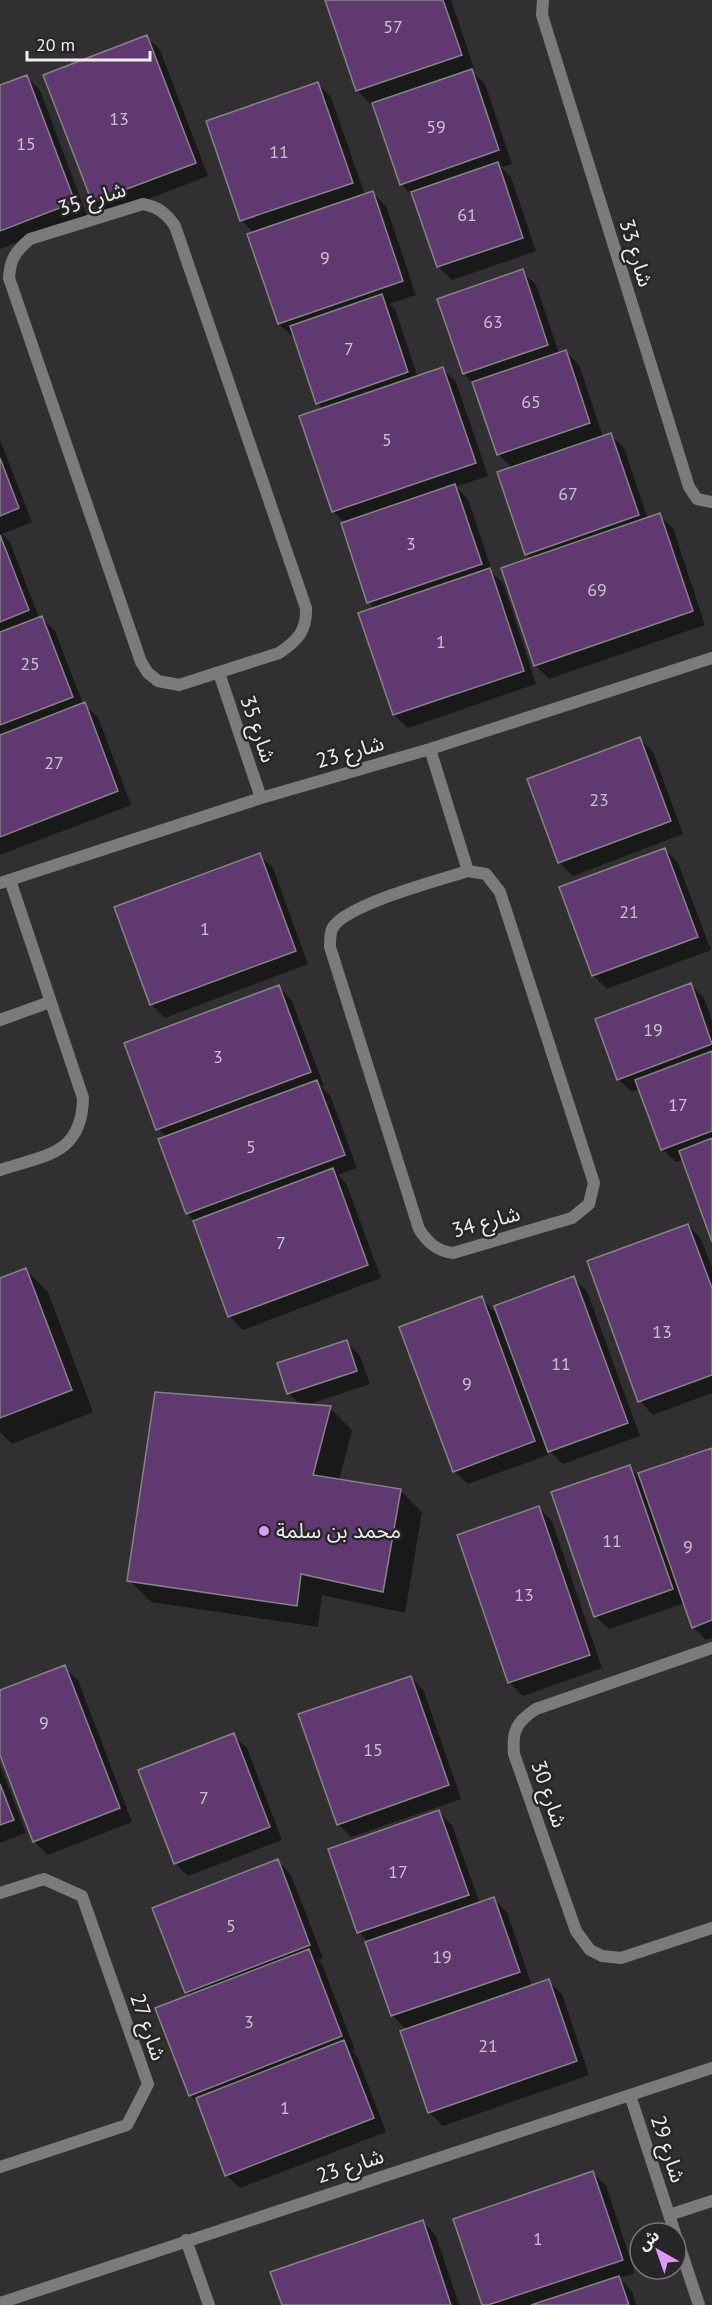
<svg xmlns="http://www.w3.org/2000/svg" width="712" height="2305" font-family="'PT Sans','Noto Sans Arabic',sans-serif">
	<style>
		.shadow { fill: #0007 }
		.building { fill: #603971; stroke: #868388; stroke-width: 1.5 }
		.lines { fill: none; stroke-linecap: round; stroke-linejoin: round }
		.lane { stroke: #7c7a7c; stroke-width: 12 }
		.street { stroke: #7c7a7c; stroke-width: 12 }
		.poi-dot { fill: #da9af6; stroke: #272528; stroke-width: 2 }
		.labels { text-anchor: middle; stroke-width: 5; stroke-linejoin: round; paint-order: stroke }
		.number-label { font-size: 18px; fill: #cbc0d0 }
		.street-label { font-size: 21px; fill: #efedf0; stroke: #272528 }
		.poi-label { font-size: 21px; fill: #efedf0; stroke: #272528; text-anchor: start }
	</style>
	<rect width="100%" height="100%" fill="#312f32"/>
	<path class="shadow" d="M 326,0 L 451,0 L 474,68 L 470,70 L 485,84 L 512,164 L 501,167 L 511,177 L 536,251 L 452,280 L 438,266 L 415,198 L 401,184 L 374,103 L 370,104 L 357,90 Z
		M 146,36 L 160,50 L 208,176 L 106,215 L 93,202 L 44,76 Z
		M 26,76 L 40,90 L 87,216 L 0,249 L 0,86 Z
		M 318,84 L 331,97 L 365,195 L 372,192 L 386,206 L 416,295 L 389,304 L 395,309 L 418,378 L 443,369 L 456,382 L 488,476 L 456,487 L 468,499 L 493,574 L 503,583 L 536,684 L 408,728 L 394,715 L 360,614 L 375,609 L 369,602 L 345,523 L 333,511 L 324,410 L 318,403 L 295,336 L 293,337 L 279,324 L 249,235 L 254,233 L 241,220 Z
		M 522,271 L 536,285 L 559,353 L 565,351 L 579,365 L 603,437 L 611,435 L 624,448 L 648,519 L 659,515 L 673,528 L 705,625 L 549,679 L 535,665 L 531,559 L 526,554 L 513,468 L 498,454 L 474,384 L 464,374 Z
		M 0,440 L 32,522 L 2,534 L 10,542 L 39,618 L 41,617 L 55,631 L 83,704 L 98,717 L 131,805 L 0,855 Z
		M 639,738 L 653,752 L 683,834 L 573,876 L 559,862 Z
		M 665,849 L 678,863 L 711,950 L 607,989 L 593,975 Z
		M 259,855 L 273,868 L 308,964 L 165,1018 L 151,1004 Z
		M 690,984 L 704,998 L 712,1021 L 712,1237 L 684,1159 L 676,1162 L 662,1149 L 640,1089 L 632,1092 L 618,1079 Z
		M 279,987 L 292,1001 L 324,1086 L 321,1086 L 330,1095 L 357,1168 L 338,1175 L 346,1183 L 381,1278 L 243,1330 L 229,1316 L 194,1221 L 187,1213 L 166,1137 L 158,1129 Z
		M 688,1225 L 701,1239 L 712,1268 L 712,1393 L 653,1415 L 640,1401 Z
		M 26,1270 L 48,1292 L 93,1412 L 12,1444 L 0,1432 L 0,1280 Z
		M 573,1278 L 587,1291 L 640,1436 L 563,1464 L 545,1446 L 548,1455 L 468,1484 L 454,1471 L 481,1298 L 499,1316 Z
		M 347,1342 L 360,1356 L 370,1384 L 304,1406 L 330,1408 L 352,1430 L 339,1481 L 400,1490 L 422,1512 L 405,1613 L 322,1595 L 318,1627 L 151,1602 L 129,1580 L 301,1405 L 288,1393 Z
		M 712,1449 L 712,1638 L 706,1640 L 693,1627 L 685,1603 L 609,1629 L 595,1616 L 629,1467 L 642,1479 Z
		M 539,1508 L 552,1521 L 602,1668 L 523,1696 L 509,1682 Z
		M 64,1667 L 78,1680 L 132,1822 L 48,1855 L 34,1841 L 0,1751 L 0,1692 Z
		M 410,1677 L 424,1691 L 461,1799 L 351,1837 L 338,1824 Z
		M 233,1735 L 247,1748 L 282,1840 L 188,1876 L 175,1863 Z
		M 0,1765 L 26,1833 L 0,1843 Z
		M 439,1812 L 452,1825 L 480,1904 L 494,1899 L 507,1912 L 532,1986 L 548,1981 L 562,1994 L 589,2075 L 443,2126 L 430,2113 L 402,2032 L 407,2030 L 392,2015 L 368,1942 L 359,1932 Z
		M 278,1861 L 291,1875 L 323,1958 L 318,1960 L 322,1964 L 355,2050 L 352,2051 L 357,2056 L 386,2132 L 240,2188 L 226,2175 L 200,2105 L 190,2095 L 191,1996 L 187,1992 Z
		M 593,2173 L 606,2186 L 635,2273 L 619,2278 L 632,2291 L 636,2305 L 483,2305 Z
		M 423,2222 L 436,2236 L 459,2305 L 283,2305 Z"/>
	<path class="building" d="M 325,0 L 443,0 L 462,55 L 356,91 Z
		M 147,35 L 196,163 L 92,202 L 43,75 Z
		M 472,69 L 499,150 L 400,185 L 372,103 Z
		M 27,75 L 75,202 L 0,231 L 0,85 Z
		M 318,82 L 353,183 L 240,221 L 206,121 Z
		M 498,162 L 523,238 L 437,267 L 411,192 Z
		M 373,191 L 403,281 L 278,324 L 247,234 Z
		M 523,269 L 548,345 L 463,374 L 437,299 Z
		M 382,294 L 408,372 L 316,404 L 290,326 Z
		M 566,350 L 590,423 L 497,455 L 472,382 Z
		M 443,367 L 476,463 L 332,512 L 299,416 Z
		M 611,433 L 639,515 L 525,555 L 497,472 Z
		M 0,458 L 19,508 L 0,516 Z
		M 455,484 L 482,564 L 367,603 L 341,523 Z
		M 660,513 L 693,611 L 534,666 L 501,568 Z
		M 0,535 L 29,610 L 0,622 Z
		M 490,568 L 524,671 L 393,715 L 358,613 Z
		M 42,616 L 73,697 L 0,725 L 0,632 Z
		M 85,702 L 118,791 L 0,837 L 0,735 Z
		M 640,737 L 671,821 L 558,863 L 527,779 Z
		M 665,848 L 698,937 L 592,976 L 559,887 Z
		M 260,853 L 296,951 L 150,1005 L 114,907 Z
		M 691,983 L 712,1044 L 617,1080 L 595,1019 Z
		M 279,985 L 311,1072 L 156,1130 L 124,1043 Z
		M 712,1051 L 712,1131 L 661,1150 L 635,1080 Z
		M 317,1080 L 345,1155 L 186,1214 L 158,1139 Z
		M 712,1138 L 712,1242 L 679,1151 Z
		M 333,1168 L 368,1265 L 228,1317 L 193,1221 Z
		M 688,1224 L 712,1288 L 712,1375 L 638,1402 L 587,1261 Z
		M 26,1268 L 72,1390 L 0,1418 L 0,1278 Z
		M 574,1276 L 628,1423 L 548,1452 L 494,1306 Z
		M 482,1296 L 535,1441 L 453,1472 L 399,1327 Z
		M 347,1340 L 357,1371 L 287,1394 L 277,1363 Z
		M 155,1392 L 331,1406 L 313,1475 L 401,1489 L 383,1592 L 301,1574 L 297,1606 L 127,1581 Z
		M 712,1448 L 712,1620 L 692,1628 L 638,1473 Z
		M 630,1465 L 673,1589 L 594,1617 L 551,1492 Z
		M 539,1506 L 590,1655 L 508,1683 L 457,1535 Z
		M 65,1665 L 120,1808 L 33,1842 L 0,1755 L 0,1690 Z
		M 411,1676 L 449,1785 L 337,1825 L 298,1714 Z
		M 234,1733 L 270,1827 L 174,1864 L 138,1770 Z
		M 0,1784 L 14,1820 L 0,1825 Z
		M 439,1810 L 469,1895 L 357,1933 L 328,1849 Z
		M 278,1859 L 310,1945 L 185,1993 L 152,1908 Z
		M 494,1897 L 520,1972 L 391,2016 L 365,1942 Z
		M 309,1949 L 342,2036 L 189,2096 L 155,2008 Z
		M 549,1979 L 577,2061 L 428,2113 L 400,2031 Z
		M 344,2040 L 374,2118 L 225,2176 L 196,2098 Z
		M 593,2171 L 623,2260 L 488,2305 L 482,2305 L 453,2219 Z
		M 423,2220 L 451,2305 L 282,2305 L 270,2272 Z
		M 619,2276 L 629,2305 L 531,2305 Z"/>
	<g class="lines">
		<path class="lane" d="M 0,1020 L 50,1002
			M 0,1170 C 45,1155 82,1155 83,1098 L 10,880"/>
		<path class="street" d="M 543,0 L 542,15 L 689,487 L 697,499 L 712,502
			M 143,204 C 158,207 166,213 175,226 L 306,608 C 307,631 297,641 279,653 L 179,685 L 158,681 L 148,673 L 141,662 L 9,278 C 10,259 16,251 30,239 Z
			M 219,673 L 261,798
			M 430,749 L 468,871
			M 468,871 L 486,874 L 500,892 L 594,1183 L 589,1204 L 572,1218 L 453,1253 C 437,1251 428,1243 419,1229 L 330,947 C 330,941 330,934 332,929 C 343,905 440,880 468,871 Z
			M 0,883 L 261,798 L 430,749 L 712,658
			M 712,1648 L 536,1709 C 516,1722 512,1731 514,1754 L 576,1931 L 590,1950 L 602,1956 L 621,1958 L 712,1928
			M 0,1893 L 44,1879 L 82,1896 L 148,2084 L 127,2125 L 0,2167
			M 630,2095 L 675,2233
			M 669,2215 L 712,2201
			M 676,2236 L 699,2305
			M 186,2240 L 209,2305
			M 0,2303 L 712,2068"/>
	</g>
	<circle class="poi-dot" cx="264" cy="1531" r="6"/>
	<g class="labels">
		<g class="number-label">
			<text x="393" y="33">57</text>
			<text x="119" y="125">13</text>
			<text x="436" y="133">59</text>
			<text x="26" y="150">15</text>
			<text x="279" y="158">11</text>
			<text x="467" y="221">61</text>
			<text x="325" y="264">9</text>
			<text x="493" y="328">63</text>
			<text x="349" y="355">7</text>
			<text x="531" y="408">65</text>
			<text x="387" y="446">5</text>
			<text x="568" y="500">67</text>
			<text x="411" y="550">3</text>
			<text x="597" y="596">69</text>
			<text x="441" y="648">1</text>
			<text x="30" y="670">25</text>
			<text x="54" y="769">27</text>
			<text x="599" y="806">23</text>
			<text x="629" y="918">21</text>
			<text x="205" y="935">1</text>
			<text x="653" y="1036">19</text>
			<text x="218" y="1063">3</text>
			<text x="678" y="1111">17</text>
			<text x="251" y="1153">5</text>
			<text x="281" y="1249">7</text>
			<text x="662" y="1338">13</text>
			<text x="561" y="1370">11</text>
			<text x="467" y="1390">9</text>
			<text x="612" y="1547">11</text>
			<text x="688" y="1553">9</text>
			<text x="524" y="1601">13</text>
			<text x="44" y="1729">9</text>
			<text x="373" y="1756">15</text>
			<text x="204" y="1804">7</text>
			<text x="398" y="1878">17</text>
			<text x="231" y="1932">5</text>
			<text x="442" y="1963">19</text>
			<text x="249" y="2028">3</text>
			<text x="488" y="2052">21</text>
			<text x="285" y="2114">1</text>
			<text x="538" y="2245">1</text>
		</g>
		<g class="street-label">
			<text transform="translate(92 199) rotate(-17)" y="7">شارع 35</text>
			<text transform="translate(636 253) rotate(73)" y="7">شارع 33</text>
			<text transform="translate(258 729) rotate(71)" y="7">شارع 35</text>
			<text transform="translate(350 752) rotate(-16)" y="7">شارع 23</text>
			<text transform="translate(486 1222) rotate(-15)" y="7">شارع 34</text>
			<text transform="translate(549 1794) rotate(71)" y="7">شارع 30</text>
			<text transform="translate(148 2027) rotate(71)" y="7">شارع 27</text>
			<text transform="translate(668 2149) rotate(72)" y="7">شارع 29</text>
			<text transform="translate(350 2166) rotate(-18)" y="7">شارع 23</text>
		</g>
		<g class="poi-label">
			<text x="276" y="1538">محمد بن سلمة</text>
		</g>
	</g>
	<g transform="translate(658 2251) rotate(320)"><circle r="28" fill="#272528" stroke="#777578" stroke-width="1.5"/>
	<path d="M0-4.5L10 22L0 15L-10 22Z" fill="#da9af6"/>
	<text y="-9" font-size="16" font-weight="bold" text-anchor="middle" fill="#efedf0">ش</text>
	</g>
	<path d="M27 51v9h123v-9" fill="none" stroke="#efedf0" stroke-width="3"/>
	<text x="36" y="51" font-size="18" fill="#efedf0" stroke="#272528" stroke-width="4.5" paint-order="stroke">20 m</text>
</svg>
